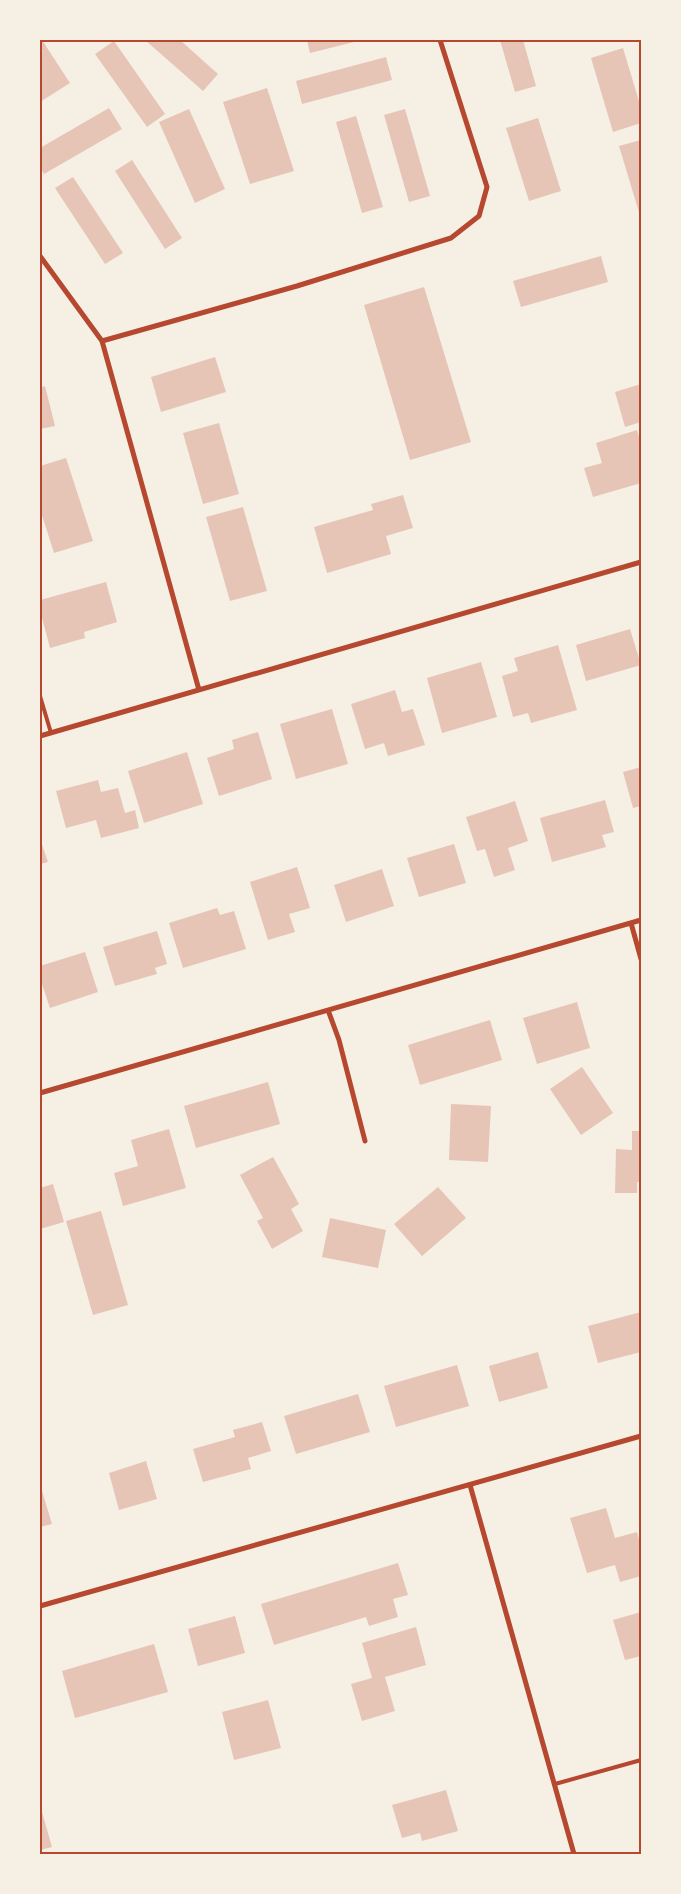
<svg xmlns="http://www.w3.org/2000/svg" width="681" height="1894" font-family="Bitter,serif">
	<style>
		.building { fill: #e6c5b7 }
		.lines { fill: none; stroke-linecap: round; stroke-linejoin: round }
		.service { stroke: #b5482f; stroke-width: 4 }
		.minor { stroke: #b5482f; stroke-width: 5 }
		.neatline { fill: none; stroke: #b5482f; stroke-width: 2 }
	</style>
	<rect width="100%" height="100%" fill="#f6efe4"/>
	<path class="building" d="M 40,40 L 42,40 L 70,83 L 40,102 Z
		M 145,40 L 180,40 L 218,74 L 203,91 Z
		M 307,40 L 358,40 L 358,41 L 310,53 Z
		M 500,40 L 523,40 L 536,86 L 515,92 Z
		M 114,41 L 165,114 L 147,127 L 95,54 Z
		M 623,48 L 641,108 L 641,123 L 613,132 L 591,58 Z
		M 386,57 L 392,80 L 302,104 L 296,81 Z
		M 267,88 L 294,171 L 250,184 L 223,102 Z
		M 109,108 L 122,129 L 44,174 L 40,167 L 40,148 Z
		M 189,109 L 225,189 L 195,203 L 159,122 Z
		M 405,109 L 430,196 L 409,202 L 384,115 Z
		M 356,116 L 383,207 L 362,213 L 336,122 Z
		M 538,118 L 561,191 L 529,201 L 506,128 Z
		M 641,140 L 641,219 L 619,146 Z
		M 132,160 L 182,238 L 165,249 L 115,171 Z
		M 73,177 L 123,253 L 105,264 L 55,188 Z
		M 601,256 L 608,282 L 521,307 L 513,281 Z
		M 424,287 L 471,442 L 410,460 L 364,305 Z
		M 215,357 L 226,392 L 161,412 L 151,377 Z
		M 641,384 L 641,422 L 625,427 L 615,392 Z
		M 45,386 L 55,426 L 40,429 L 40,388 Z
		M 219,423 L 239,494 L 203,504 L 183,433 Z
		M 637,430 L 641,444 L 641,483 L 593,497 L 584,468 L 602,463 L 596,443 Z
		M 66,458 L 93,541 L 54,553 L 40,509 L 40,466 Z
		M 403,495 L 413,528 L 386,536 L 391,554 L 327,573 L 314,527 L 373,510 L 371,504 Z
		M 243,507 L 267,591 L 230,601 L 206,517 Z
		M 106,582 L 117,622 L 84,632 L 85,638 L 50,648 L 40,610 L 40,600 Z
		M 630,629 L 641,665 L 586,681 L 576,645 Z
		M 558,645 L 577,710 L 531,723 L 528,713 L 513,717 L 502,676 L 518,671 L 514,658 Z
		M 481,662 L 497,717 L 442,733 L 427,678 Z
		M 395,690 L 402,712 L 413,709 L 425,745 L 388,756 L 384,743 L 365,749 L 351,704 Z
		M 332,709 L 348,764 L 296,779 L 280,724 Z
		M 258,732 L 272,779 L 219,796 L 207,758 L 234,749 L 232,740 Z
		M 187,752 L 203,804 L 144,823 L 128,771 Z
		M 641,767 L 641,806 L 633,808 L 623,772 Z
		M 98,780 L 101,792 L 118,788 L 125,813 L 135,810 L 139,828 L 101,838 L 96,820 L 66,828 L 56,791 Z
		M 605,800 L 614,832 L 602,835 L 606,847 L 552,862 L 540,818 Z
		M 515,801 L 528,841 L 508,848 L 515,870 L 494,877 L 485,849 L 477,851 L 466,817 Z
		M 40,839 L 48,862 L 40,864 Z
		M 454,844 L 466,883 L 419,897 L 407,858 Z
		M 297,867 L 310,908 L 289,914 L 295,932 L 268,940 L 250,882 Z
		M 382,869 L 394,906 L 346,922 L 334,885 Z
		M 217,908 L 220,915 L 234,911 L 246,949 L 183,968 L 169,923 Z
		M 157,931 L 167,964 L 155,968 L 157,974 L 115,986 L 103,947 Z
		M 85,952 L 98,992 L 50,1008 L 40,978 L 40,966 Z
		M 577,1002 L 590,1048 L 537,1064 L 523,1018 Z
		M 490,1020 L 502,1060 L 420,1085 L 408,1045 Z
		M 582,1067 L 613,1113 L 581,1135 L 550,1089 Z
		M 268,1082 L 280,1124 L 196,1148 L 184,1106 Z
		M 451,1104 L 491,1106 L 488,1162 L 449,1160 Z
		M 169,1129 L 186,1188 L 123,1206 L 114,1173 L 138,1166 L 131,1140 Z
		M 632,1131 L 641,1131 L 641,1182 L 637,1182 L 637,1193 L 615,1193 L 616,1149 L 632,1150 Z
		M 273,1157 L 299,1204 L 291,1209 L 303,1231 L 272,1249 L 257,1221 L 263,1218 L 240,1175 Z
		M 53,1184 L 64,1222 L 40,1229 L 40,1188 Z
		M 438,1187 L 466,1218 L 422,1256 L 394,1224 Z
		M 101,1211 L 128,1305 L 93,1315 L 66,1221 Z
		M 330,1218 L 386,1230 L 378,1268 L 322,1257 Z
		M 641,1312 L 641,1352 L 598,1363 L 588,1326 Z
		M 538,1352 L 548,1388 L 499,1402 L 489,1366 Z
		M 457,1365 L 469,1406 L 396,1427 L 384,1386 Z
		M 358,1394 L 370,1432 L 296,1454 L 284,1416 Z
		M 262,1422 L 271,1451 L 248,1458 L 251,1469 L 203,1482 L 193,1449 L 235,1437 L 233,1430 Z
		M 146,1461 L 157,1499 L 119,1510 L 109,1473 Z
		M 40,1484 L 52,1524 L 40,1527 Z
		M 606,1508 L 615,1538 L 637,1532 L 641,1547 L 641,1576 L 620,1582 L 615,1565 L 587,1573 L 570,1518 Z
		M 398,1563 L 408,1595 L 393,1599 L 398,1617 L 369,1626 L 366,1617 L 274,1645 L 261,1604 Z
		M 641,1612 L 641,1656 L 625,1660 L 613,1620 Z
		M 235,1616 L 245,1653 L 198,1666 L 188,1629 Z
		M 416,1627 L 426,1665 L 385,1677 L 395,1711 L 362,1721 L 351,1684 L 372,1678 L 362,1643 Z
		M 154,1644 L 168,1692 L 75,1718 L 62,1671 Z
		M 268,1700 L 281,1748 L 234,1760 L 222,1712 Z
		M 446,1790 L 458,1831 L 422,1841 L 420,1833 L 402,1838 L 392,1805 Z
		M 40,1805 L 52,1847 L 40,1850 Z"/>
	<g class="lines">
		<path class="service" d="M 40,696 L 51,733
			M 555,1784 L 641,1760"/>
		<path class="minor" d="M 40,256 L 102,341 L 199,690
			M 102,341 L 297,286 L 451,238 L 479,216 L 487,187 L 440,40
			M 40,736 L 641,562
			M 631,923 L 641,959
			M 328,1010 L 339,1040 L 365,1141
			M 40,1093 L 641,920
			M 470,1485 L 574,1854
			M 40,1606 L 641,1436"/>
	</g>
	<rect width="681" height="1894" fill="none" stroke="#f6efe4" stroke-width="82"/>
	<rect x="41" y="41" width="599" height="1812" class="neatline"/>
</svg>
